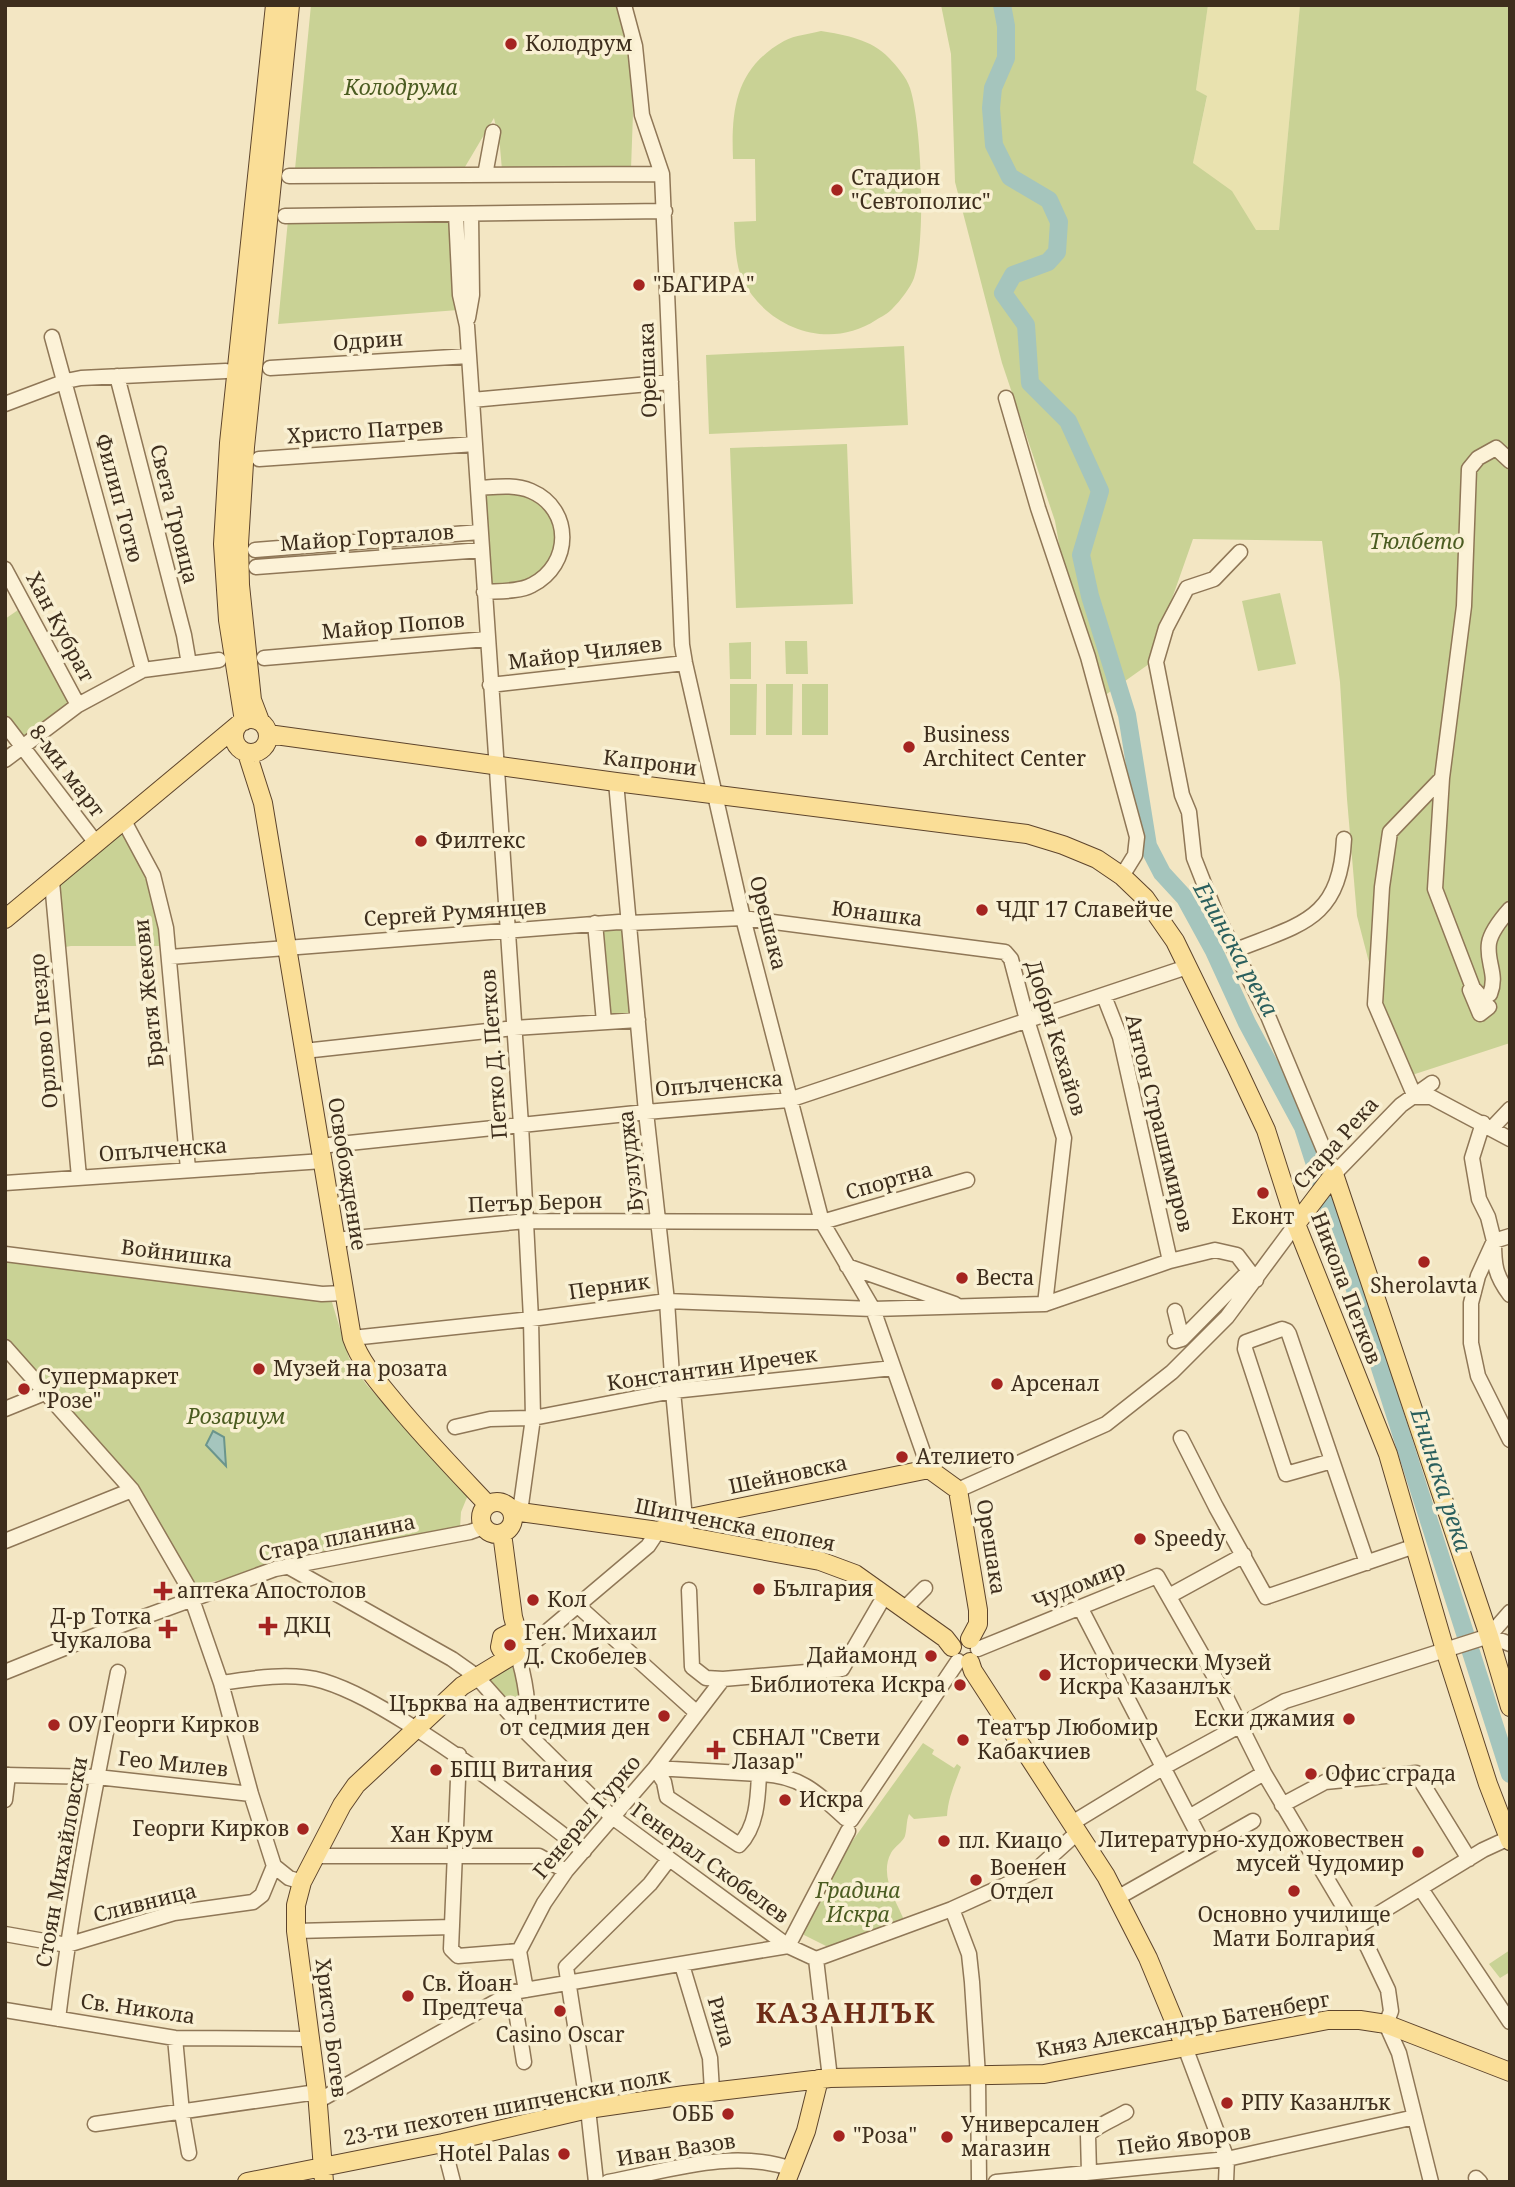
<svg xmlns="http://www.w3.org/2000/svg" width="1515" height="2187" font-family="'Noto Serif',serif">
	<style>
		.farmland { fill: #e9e2af }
		.green { fill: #c9d295 }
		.water { fill: #a5c5bd; stroke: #6b958c; stroke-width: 2 }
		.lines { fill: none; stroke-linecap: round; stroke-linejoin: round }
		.river { stroke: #a5c5bd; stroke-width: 18 }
		.minor-casing { stroke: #8f7757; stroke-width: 17 }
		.major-casing { stroke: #5d442c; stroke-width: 20 }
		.minor { stroke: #fcf2d7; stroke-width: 14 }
		.major { stroke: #fade97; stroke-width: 18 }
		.poi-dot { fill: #a52420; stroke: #f9f0d3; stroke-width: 2.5 }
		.labels { text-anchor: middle; stroke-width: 7; stroke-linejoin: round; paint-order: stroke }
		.poi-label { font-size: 21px; fill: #3e2e1d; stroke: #f9f0d3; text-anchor: start }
		.park-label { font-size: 21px; font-style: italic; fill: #4b5c21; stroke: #f9f0d3 }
		.street-label { font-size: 21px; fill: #3e2e1d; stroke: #f9f0d3 }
		.water-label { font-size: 23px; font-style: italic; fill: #2a5f5d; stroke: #f9f0d3 }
		.district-label { font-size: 28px; font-weight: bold; letter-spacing: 2px; fill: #6f2d17; stroke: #f9f0d3 }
	</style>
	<rect width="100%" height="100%" fill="#f3e6c3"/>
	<path class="farmland" d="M 1208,5 L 1300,5 L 1279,230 L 1257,232 L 1193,163 L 1207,97 L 1196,90 Z"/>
	<path class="green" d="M 311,5 L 618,5 L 629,44 L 633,113 L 631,169 L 502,170 L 500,147 L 494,118 L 462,172 L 295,169 Z
		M 941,5 L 1208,5 L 1196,90 L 1207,96 L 1193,163 L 1232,191 L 1256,230 L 1279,230 L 1300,5 L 1510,5 L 1510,1043 L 1412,1075 L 1380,1005 L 1357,916 L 1347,799 L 1340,682 L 1322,541 L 1193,539 L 1149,664 L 1104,696 L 1063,567 L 1055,521 L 1002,363 L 955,182 L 951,54 Z
		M 821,31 C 845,35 871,39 889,58 C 896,65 907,78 910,88 C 922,125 926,242 914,278 C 911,287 900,301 893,308 C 889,313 881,317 876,320 C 829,351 767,329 742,279 C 735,263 735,239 734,222 L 756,221 L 755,159 L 733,159 C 731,108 736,68 784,41 C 795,35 810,34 821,31 Z
		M 288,220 L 443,220 L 453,227 L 458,310 L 278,324 Z
		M 904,346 L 908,425 L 709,434 L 706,355 Z
		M 847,444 L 853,604 L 736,608 L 730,448 Z
		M 503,491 L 530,495 L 555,515 C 555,526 559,544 555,555 C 544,582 513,584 487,587 L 481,494 Z
		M 1280,593 L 1296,664 L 1258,671 L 1242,601 Z
		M 18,610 L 74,706 L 21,744 L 5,719 L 5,619 Z
		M 785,641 L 807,641 L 808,674 L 786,674 Z
		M 751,642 L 751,679 L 730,679 L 729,643 Z
		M 730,684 L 757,684 L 756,735 L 730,735 Z
		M 766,684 L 793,684 L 792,735 L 766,735 Z
		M 802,684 L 828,684 L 828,735 L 802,735 Z
		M 122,832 L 150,877 L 164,946 L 71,946 L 59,948 L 55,887 Z
		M 626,927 L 635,1015 L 606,1017 L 598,929 Z
		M 5,1260 L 331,1299 L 349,1358 L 366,1384 L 468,1495 L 461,1512 L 460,1528 C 397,1539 332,1547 270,1563 C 244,1570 220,1585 193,1583 L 132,1490 L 5,1347 Z
		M 509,1666 L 515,1668 L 524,1710 L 519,1718 L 489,1683 L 490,1678 Z
		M 923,1743 L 934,1750 L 932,1754 L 954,1768 L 957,1764 L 961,1767 C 955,1783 948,1798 947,1816 L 914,1819 L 909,1814 C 906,1822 907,1829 905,1836 C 903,1842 894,1847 891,1853 C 879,1875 896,1901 905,1922 L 839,1945 L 826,1946 L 804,1935 L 804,1922 L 848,1847 Z
		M 1510,1950 L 1510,1972 L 1500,1978 L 1489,1964 Z"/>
	<path class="water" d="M 213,1431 L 224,1437 L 226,1466 L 206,1445 Z"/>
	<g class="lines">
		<path class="river" d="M 1002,5 L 1006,26 L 1006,58 L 993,88 L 991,108 L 994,145 L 1010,177 L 1049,200 L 1059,222 L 1057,252 L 1048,262 L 1013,275 L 1003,293 L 1026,325 L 1030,383 L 1068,421 L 1100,491 L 1081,555 L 1090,596 L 1127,715 L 1148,846 L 1162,873 L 1185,898 L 1214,951 L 1247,1023 L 1303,1127 L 1510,1774"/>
		<g class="minor-casing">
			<path id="minor" d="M 624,5 L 635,46 L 642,115 L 662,174 L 682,645 L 685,663 L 743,918 L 822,1222 L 873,1309 L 929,1469
				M 485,175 L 493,132
				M 289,176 L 662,174
				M 456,214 L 460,295 L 467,326 L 521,1125 L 531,1319 L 533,1418 L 520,1512
				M 285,216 L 665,211
				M 468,318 L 472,295 L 471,214
				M 52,337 L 143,670
				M 270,368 L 469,356
				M 117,376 L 184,635 L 189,664
				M 1006,398 L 1038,508 L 1088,657 L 1137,837 L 1135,855 L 1122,876
				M 472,400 L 671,382
				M 5,404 L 66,381 L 81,378 L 226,371
				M 259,459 L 475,444
				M 1510,461 L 1496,448 L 1478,458 L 1469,469 L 1464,606 L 1442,778 L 1435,889 L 1473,988 L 1482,998 L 1490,994 C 1498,974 1486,962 1489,943 C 1491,931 1502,918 1510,909
				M 478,488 C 496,487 514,484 531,491 C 573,509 572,565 532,585 C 519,592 499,591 484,592
				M 255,550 L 480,532
				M 1240,552 L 1214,579 L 1187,588 L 1166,628 L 1156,662 L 1182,795 L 1189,812 L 1194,858 L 1216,914 L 1268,1016 L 1334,1174 L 1401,1105 L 1432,1083
				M 256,567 L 482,550
				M 5,569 L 78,705
				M 264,658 L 487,639
				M 490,685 L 685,663
				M 5,724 L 96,843
				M 5,760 L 78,705 L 143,670 L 219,660
				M 616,782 L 646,1112 L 667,1301 L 673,1391 L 686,1529
				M 124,821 L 153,875 L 166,928 L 188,1169
				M 52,882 L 79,1177
				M 595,923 L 604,1022
				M 1236,950 C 1301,924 1340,920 1344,839
				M 170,957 L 619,922 L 629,923 L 743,918 L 1005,952 L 1011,959 L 1027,1020 L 1064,1138 L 1045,1304
				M 1470,990 L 1480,1014 L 1489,1007
				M 1104,996 L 1120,1037 L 1170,1261
				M 304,1051 L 514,1028 L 638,1020
				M 1415,1097 L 1375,1004 L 1382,887 L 1390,832 L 1442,778
				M 1415,1097 L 1431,1097 L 1510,1139
				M 1483,1123 L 1472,1158 L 1479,1199 L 1488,1217 L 1494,1241 L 1478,1276 L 1471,1303 L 1471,1343 L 1478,1376 L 1510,1440
				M 1492,1128 L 1510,1109
				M 320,1146 L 646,1112 L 789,1100 L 1187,967
				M 5,1183 L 323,1161
				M 1510,1236 L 1494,1241 C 1494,1265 1495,1275 1510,1295
				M 335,1240 L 526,1221 L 822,1222 L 967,1180
				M 5,1254 L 322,1294 L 344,1293
				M 847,1266 L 955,1304
				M 1175,1311 L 1182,1339
				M 352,1338 L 531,1319 L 667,1301 L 873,1309 L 1045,1304 L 1170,1261 L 1215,1250 L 1237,1255 L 1256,1280
				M 1175,1341 L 1182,1339 L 1249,1271
				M 5,1347 L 132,1490 L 187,1585 L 221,1683 L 251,1794 L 274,1866 L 289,1878 L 302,1882
				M 5,1409 L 47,1392
				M 455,1427 L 490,1419 L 533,1418 L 673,1391 L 893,1368
				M 1181,1438 L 1216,1507 L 1266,1597 L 1415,1546
				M 1332,1461 L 1286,1474 L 1245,1349 L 1246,1342 L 1282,1329 L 1287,1331 L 1289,1334 L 1367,1563
				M 958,1490 L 1106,1424 L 1172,1372 L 1227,1317 L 1296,1224
				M 5,1541 L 132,1490
				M 287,1566 L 452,1659 L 476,1676 L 527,1733 L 611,1816 L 788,1946 L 816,1959
				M 689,1590 L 692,1667 L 706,1678 L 723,1679
				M 1169,1596 L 1244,1555
				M 577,1605 L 697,1713
				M 1080,1607 L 1205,1848
				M 904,1609 L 925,1588
				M 1489,1636 L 1510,1612
				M 521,1648 L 538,1639 L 648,1546 L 658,1531
				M 978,1649 L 1157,1576 L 1225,1695 L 1264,1773 L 1368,1948 L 1388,1990 L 1391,2011 L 1386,2024 L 1399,2053 L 1431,2182
				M 517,1653 C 525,1677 530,1708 527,1733
				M 5,1672 L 119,1626 L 275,1569 L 470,1532 L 484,1527
				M 221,1683 C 253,1678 292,1672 323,1681 C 352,1690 379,1706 405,1722 C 468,1760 525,1806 584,1851
				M 459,1755 L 451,1949 L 458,1956 L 519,1951
				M 655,1768 L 759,1774 C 758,1798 757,1827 739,1845 L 667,1797 L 664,1782 Z
				M 759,1774 C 799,1775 817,1792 845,1818
				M 5,1775 L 97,1777 L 251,1794
				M 5,1800 L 8,1775
				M 1282,1805 L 1325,1782 L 1416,1773 L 1469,1859
				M 1189,1817 L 1264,1773
				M 851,1820 L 958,1661
				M 1072,1823 L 1164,1767 L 1285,1701 L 1489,1636 L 1510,1644
				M 315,1856 L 539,1856 L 566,1871
				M 1421,1889 L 1510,2022
				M 1117,1898 L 1253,1821
				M 952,1909 L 969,1954 L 972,1982 L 978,2076 L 979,2182
				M 1355,1928 L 1483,1850 L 1509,1838
				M 296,1931 L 452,1927
				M 5,1934 L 67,1945 L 174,1913 L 253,1902 L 262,1895 L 274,1866
				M 816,1959 L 952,1909 L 1025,1876 L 1035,1871 L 1078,1832
				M 816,1959 L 830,2078
				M 682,1965 L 710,2058 L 712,2091
				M 526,1990 L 519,1951 L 544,1903 L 566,1871 L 655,1768 L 723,1679 L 842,1669 L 885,1595
				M 513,1992 L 524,2062
				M 5,2010 L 175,2038 L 309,2039
				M 58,2019 C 72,1902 95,1787 118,1672
				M 175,2038 L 182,2113 L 189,2153
				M 1185,2047 L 1227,2159 L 1226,2182
				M 318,2101 L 513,1992 L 788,1946 L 848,1831
				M 95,2124 L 317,2092
				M 443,2143 L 453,2182
				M 1089,2173 L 1088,2135 C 1094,2127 1116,2118 1126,2112
				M 1476,2178 L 1480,2182
				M 596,2182 L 588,2109 L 566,1967 L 650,1884 L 669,1859
				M 608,2182 C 668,2171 732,2148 792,2169
				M 996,2182 L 1227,2159 L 1415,2117"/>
		</g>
		<g class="major-casing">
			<path id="major" d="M234 736a17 17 0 1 1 34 0a17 17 0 1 1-34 0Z
				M 244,721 L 228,620 L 223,544 L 229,443 L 275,5
				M 260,721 L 252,700 L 240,585 L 239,544 L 245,447 L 290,5
				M 268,734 L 616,782 L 1027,834 L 1063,845 L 1097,859 L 1122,876 L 1145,898 L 1175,941 L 1236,1066 L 1266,1130 L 1296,1224 L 1388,1454 L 1445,1650 L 1488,1784 L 1510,1841
				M 247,753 L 263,803 L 352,1338 C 361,1364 380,1384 397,1405 C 426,1440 457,1472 488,1505
				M 5,919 L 238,725
				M 1334,1174 L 1489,1636 L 1510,1707
				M 1296,1224 L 1334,1174
				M481 1518a16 16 0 1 1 32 0a16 16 0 1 1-32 0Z
				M 509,1507 L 520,1512 L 658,1531 L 820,1561 L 855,1574 L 945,1638 L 952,1647
				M 659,1531 L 685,1519 L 929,1469 L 958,1490 L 978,1610 L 978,1624 L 970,1639
				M 502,1533 L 513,1617 L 521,1645 L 515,1654 C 508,1656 503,1654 500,1647 L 502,1637 L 510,1633 L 517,1636
				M 970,1662 L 973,1671 L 1106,1876 L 1148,1958 L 1185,2047
				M 247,2182 L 443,2143 L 588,2109 L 685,2095 L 830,2078 L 1044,2074 L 1328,2020 L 1360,2020 L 1386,2024 L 1510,2072
				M 324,2182 L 317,2092 L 296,1931 L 296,1905 L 302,1882 L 342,1805 L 356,1785 L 462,1686 L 513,1655
				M 786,2182 L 806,2131 L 819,2079"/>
		</g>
		<use href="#minor" class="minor"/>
		<use href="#major" class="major"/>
	</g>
	<g class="poi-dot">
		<circle cx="511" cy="44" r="7"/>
		<circle cx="837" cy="190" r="7"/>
		<circle cx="639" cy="285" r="7"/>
		<circle cx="909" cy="747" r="7"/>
		<circle cx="421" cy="841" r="7"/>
		<circle cx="982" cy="910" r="7"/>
		<circle cx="1263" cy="1193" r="7"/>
		<circle cx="1424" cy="1262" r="7"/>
		<circle cx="962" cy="1278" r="7"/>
		<circle cx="259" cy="1369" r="7"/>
		<circle cx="997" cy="1384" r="7"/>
		<circle cx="24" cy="1389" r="7"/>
		<circle cx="902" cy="1457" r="7"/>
		<circle cx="1140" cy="1539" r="7"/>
		<circle cx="759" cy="1589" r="7"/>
		<path d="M159.5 1580.5h7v7h7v7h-7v7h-7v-7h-7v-7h7z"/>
		<circle cx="533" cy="1600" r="7"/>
		<path d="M264.5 1615.5h7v7h7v7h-7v7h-7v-7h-7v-7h7z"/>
		<path d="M164.5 1618.5h7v7h7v7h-7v7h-7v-7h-7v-7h7z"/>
		<circle cx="510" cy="1645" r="7"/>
		<circle cx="931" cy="1656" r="7"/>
		<circle cx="1045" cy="1675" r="7"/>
		<circle cx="960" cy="1685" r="7"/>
		<circle cx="664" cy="1716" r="7"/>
		<circle cx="1349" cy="1719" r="7"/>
		<circle cx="54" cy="1725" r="7"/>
		<circle cx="963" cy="1740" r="7"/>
		<path d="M712.5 1739.5h7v7h7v7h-7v7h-7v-7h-7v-7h7z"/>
		<circle cx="436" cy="1770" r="7"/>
		<circle cx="1311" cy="1774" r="7"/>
		<circle cx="785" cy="1800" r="7"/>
		<circle cx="303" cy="1829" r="7"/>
		<circle cx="944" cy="1841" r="7"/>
		<circle cx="1418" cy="1852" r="7"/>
		<circle cx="976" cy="1880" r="7"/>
		<circle cx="1294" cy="1891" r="7"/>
		<circle cx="408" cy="1996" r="7"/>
		<circle cx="560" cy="2011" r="7"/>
		<circle cx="1227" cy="2103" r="7"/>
		<circle cx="728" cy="2114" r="7"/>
		<circle cx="839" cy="2136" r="7"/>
		<circle cx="947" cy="2137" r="7"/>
		<circle cx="564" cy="2154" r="7"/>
	</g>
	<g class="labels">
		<g class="poi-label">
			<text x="525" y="51">Колодрум</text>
			<text x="851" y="185">Стадион<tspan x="851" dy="24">"Севтополис"</tspan></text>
			<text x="653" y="292">"БАГИРА"</text>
			<text x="923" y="742">Business<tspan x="923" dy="24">Architect Center</tspan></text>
			<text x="435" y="848">Филтекс</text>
			<text x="996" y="917">ЧДГ 17 Славейче</text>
			<text x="1263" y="1224" text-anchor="middle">Еконт</text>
			<text x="976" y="1285">Веста</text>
			<text x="1424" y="1293" text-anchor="middle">Sherolavta</text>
			<text x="273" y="1376">Музей на розата</text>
			<text x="38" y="1384">Супермаркет<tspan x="38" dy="24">"Розе"</tspan></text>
			<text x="1011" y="1391">Арсенал</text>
			<text x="916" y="1464">Ателието</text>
			<text x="1154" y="1546">Speedy</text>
			<text x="773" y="1596">България</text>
			<text x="177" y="1598">аптека Апостолов</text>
			<text x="547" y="1607">Кол</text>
			<text x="152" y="1624" text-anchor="end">Д-р Тотка<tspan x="152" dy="24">Чукалова</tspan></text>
			<text x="284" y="1633">ДКЦ</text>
			<text x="524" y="1640">Ген. Михаил<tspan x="524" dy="24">Д. Скобелев</tspan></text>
			<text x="917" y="1663" text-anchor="end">Дайамонд</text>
			<text x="1059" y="1670">Исторически Музей<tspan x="1059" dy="24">Искра Казанлък</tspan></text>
			<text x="946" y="1692" text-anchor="end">Библиотека Искра</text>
			<text x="650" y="1711" text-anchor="end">Църква на адвентистите<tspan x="650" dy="24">от седмия ден</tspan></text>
			<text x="1335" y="1726" text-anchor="end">Ески джамия</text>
			<text x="68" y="1732">ОУ Георги Кирков</text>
			<text x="977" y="1735">Театър Любомир<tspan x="977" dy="24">Кабакчиев</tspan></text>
			<text x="732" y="1745">СБНАЛ "Свeти<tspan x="732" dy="24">Лазар"</tspan></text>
			<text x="450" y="1777">БПЦ Витания</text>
			<text x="1325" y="1781">Офис сграда</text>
			<text x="799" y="1807">Искра</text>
			<text x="289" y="1836" text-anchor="end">Георги Кирков</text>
			<text x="1404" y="1847" text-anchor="end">Литературно-художовествен<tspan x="1404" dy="24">мусей Чудомир</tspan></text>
			<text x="958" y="1848">пл. Киацо</text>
			<text x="990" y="1875">Военен<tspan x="990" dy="24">Отдел</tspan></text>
			<text x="1294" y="1922" text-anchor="middle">Основно училище<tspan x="1294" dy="24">Мати Болгария</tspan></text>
			<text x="422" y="1991">Св. Йоан<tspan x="422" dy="24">Предтеча</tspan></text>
			<text x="560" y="2042" text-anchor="middle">Casino Oscar</text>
			<text x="1241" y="2110">РПУ Казанлък</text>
			<text x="714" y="2121" text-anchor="end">ОББ</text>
			<text x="961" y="2132">Универсален<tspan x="961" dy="24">магазин</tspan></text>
			<text x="853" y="2143">"Роза"</text>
			<text x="550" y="2161" text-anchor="end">Hotel Palas</text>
		</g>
		<g class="park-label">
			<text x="401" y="95">Колодрума</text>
			<text x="1417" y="549">Тюлбето</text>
			<text x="236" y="1424">Розариум</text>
			<text x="858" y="1898">Градина<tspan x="858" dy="24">Искра</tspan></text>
		</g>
		<g class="street-label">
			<text transform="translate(368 341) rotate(-4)" y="7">Одрин</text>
			<text transform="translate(648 370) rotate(-92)" y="7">Орешака</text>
			<text transform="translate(365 431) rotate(-4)" y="7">Христо Патрев</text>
			<text transform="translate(119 498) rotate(75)" y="7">Филип Тотю</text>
			<text transform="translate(174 514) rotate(76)" y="7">Света Троица</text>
			<text transform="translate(367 538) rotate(-4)" y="7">Майор Горталов</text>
			<text transform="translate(393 626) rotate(-5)" y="7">Майор Попов</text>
			<text transform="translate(60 627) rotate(62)" y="7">Хан Кубрат</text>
			<text transform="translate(585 653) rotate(-7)" y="7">Майор Чиляев</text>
			<text transform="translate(650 763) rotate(7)" y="7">Капрони</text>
			<text transform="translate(67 771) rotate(53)" y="7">8-ми март</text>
			<text transform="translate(455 913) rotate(-4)" y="7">Сергей Румянцев</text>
			<text transform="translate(877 914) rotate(7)" y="7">Юнашка</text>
			<text transform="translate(768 923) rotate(76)" y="7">Орешака</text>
			<text transform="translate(149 993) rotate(-96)" y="7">Братя Жекови</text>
			<text transform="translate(44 1031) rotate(-95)" y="7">Орлово Гнездо</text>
			<text transform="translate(1056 1038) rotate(73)" y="7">Добри Кехайов</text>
			<text transform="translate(494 1054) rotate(-94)" y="7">Петко Д. Петков</text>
			<text transform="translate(719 1084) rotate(-5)" y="7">Опълченска</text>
			<text transform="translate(1159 1123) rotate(76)" y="7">Антон Страшимиров</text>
			<text transform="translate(1336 1143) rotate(-48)" y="7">Стара Река</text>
			<text transform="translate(163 1150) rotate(-4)" y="7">Опълченска</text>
			<text transform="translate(631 1161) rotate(-96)" y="7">Бузлуджа</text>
			<text transform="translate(347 1174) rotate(81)" y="7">Освобождение</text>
			<text transform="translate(889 1181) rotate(-16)" y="7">Спортна</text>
			<text transform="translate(535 1203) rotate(-2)" y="7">Петър Берон</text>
			<text transform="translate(177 1254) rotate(7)" y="7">Войнишка</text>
			<text transform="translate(609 1287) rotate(-8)" y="7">Перник</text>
			<text transform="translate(1346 1288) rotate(69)" y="7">Никола Петков</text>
			<text transform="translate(712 1369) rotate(-8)" y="7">Константин Иречек</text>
			<text transform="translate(788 1475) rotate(-12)" y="7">Шейновска</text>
			<text transform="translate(735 1525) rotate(11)" y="7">Шипченска епопея</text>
			<text transform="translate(337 1538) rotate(-12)" y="7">Стара планина</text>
			<text transform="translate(991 1547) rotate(81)" y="7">Орешака</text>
			<text transform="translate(1079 1585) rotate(-22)" y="7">Чудомир</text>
			<text transform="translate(173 1764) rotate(6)" y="7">Гео Милев</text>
			<text transform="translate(587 1817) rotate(-50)" y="7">Генерал Гурко</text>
			<text x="442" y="1842">Хан Крум</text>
			<text transform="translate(62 1862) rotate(-80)" y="7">Стоян Михайловски</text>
			<text transform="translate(710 1863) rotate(36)" y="7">Генерал Скобелев</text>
			<text transform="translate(145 1903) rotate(-14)" y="7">Сливница</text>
			<text transform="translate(138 2009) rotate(8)" y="7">Св. Никола</text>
			<text transform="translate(721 2022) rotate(74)" y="7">Рила</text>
			<text transform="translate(1183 2025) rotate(-10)" y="7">Княз Александър Батенберг</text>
			<text transform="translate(331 2028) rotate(83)" y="7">Христо Ботев</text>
			<text transform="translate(507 2107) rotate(-11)" y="7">23-ти пехотен шипченски полк</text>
			<text transform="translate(1184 2140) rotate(-7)" y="7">Пейо Яворов</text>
			<text transform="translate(676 2150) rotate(-9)" y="7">Иван Вазов</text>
		</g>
		<g class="water-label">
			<text transform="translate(1236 949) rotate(61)" y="8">Енинска река</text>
			<text transform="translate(1441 1480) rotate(72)" y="8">Енинска река</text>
		</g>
		<g class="district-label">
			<text x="846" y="2023">КАЗАНЛЪК</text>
		</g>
	</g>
	<rect width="1515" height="2187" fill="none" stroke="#3e2e1d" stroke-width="14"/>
</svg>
